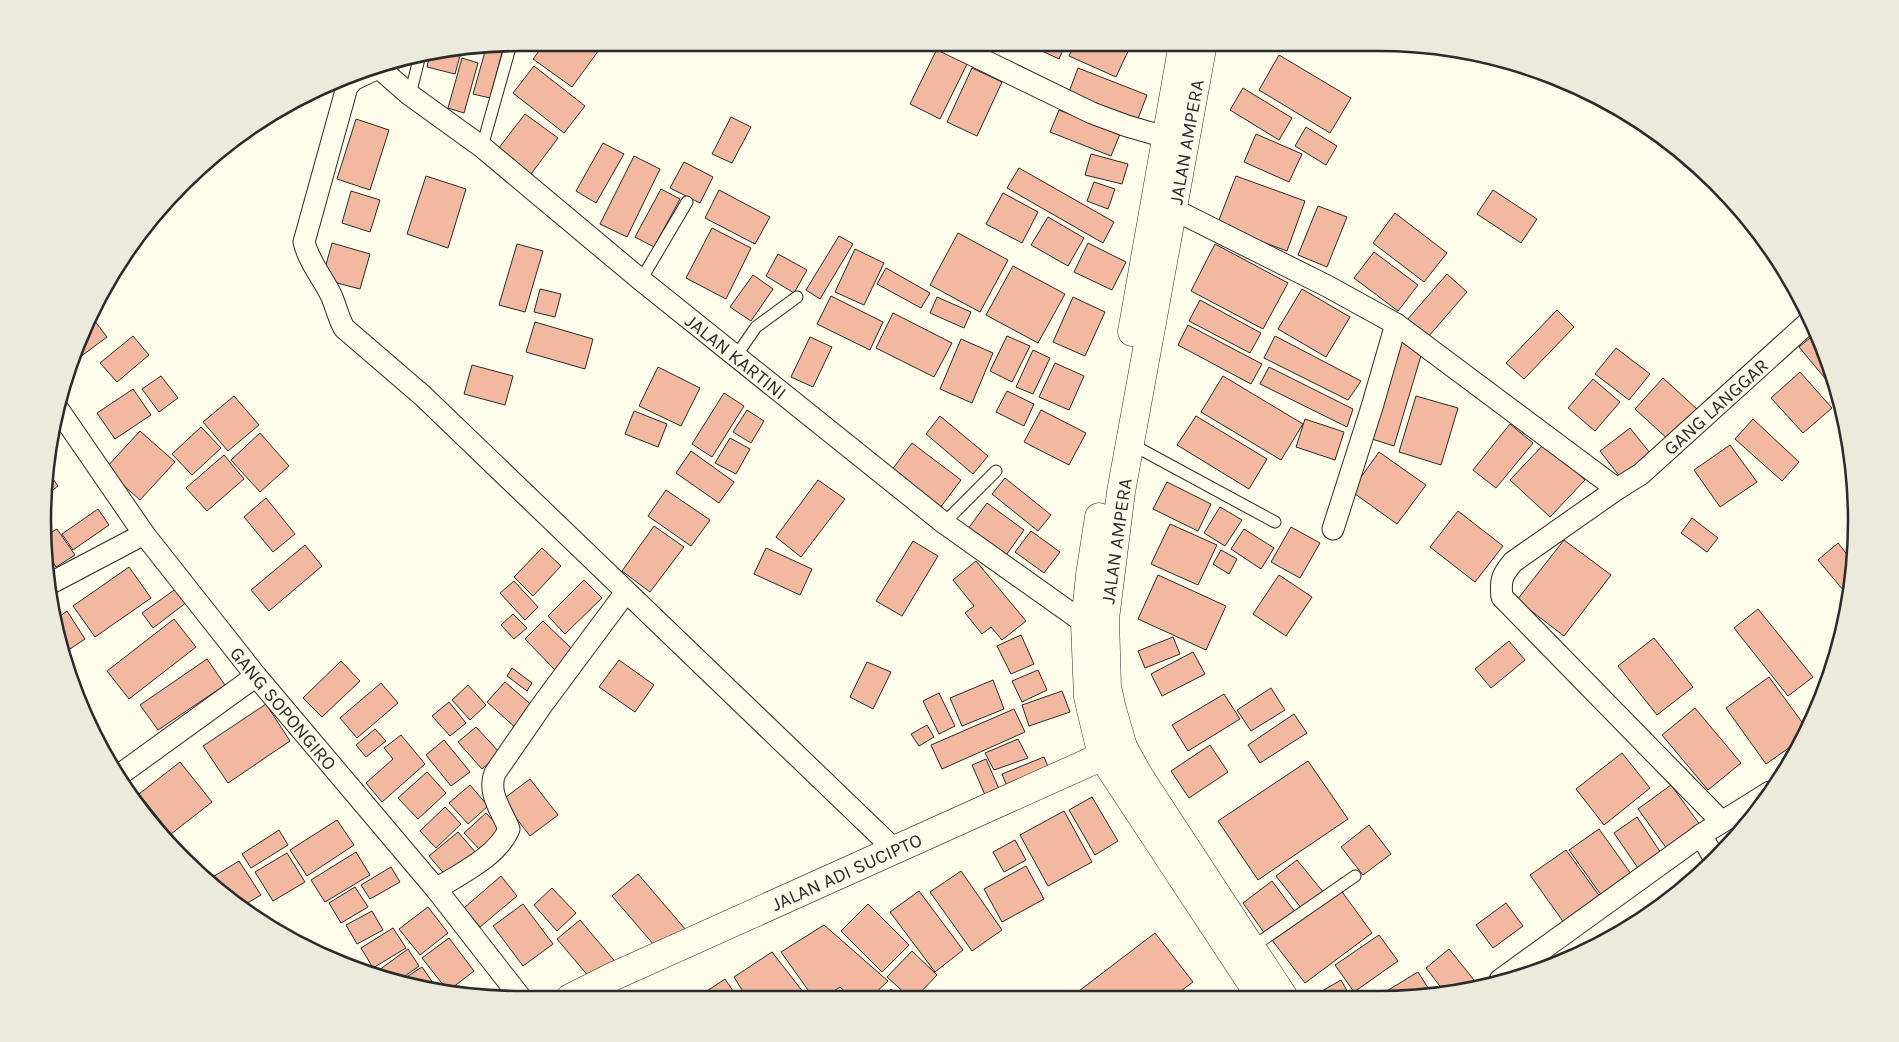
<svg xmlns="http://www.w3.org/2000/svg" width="1899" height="1042" font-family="Karla,sans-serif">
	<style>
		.building { fill: #f2b8a0; stroke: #2b2b2b }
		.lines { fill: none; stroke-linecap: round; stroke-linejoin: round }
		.lane-casing { stroke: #2b2b2b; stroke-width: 13 }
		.street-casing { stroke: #2b2b2b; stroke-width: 23 }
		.secondary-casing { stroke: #2b2b2b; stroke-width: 29 }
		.primary-casing { stroke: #2b2b2b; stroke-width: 29 }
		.lane { stroke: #fdfbea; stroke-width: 11 }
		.street { stroke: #fdfbea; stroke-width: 21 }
		.secondary { stroke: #fdfbea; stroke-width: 28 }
		.primary { stroke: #fdfbea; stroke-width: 28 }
		.labels { text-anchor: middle; stroke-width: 4; stroke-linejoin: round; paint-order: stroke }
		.street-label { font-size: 19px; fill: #2b2b2b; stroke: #fdfbea }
		.rim { fill: none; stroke: #2b2b2b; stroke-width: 2.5 }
	</style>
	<rect width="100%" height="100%" fill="#fdfbea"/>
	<path class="building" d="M 545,43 L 604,43 L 572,87 L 533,59 Z
		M 1025,43 L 1066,43 L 1059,59 Z
		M 1075,43 L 1121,43 L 1130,47 L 1116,77 L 1069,56 Z
		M 504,45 L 490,98 L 473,94 L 486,48 Z
		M 937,49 L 967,64 L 940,119 L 910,104 Z
		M 461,52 L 455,74 L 427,67 L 429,58 Z
		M 1279,55 L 1351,98 L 1330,133 L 1259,90 Z
		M 462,58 L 478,63 L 464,113 L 448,108 Z
		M 534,66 L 585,106 L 564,133 L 513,93 Z
		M 972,68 L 1002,82 L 977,136 L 947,122 Z
		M 1078,68 L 1147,95 L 1136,124 L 1067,97 Z
		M 1243,88 L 1292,118 L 1279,140 L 1230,110 Z
		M 1059,110 L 1120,134 L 1111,156 L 1050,132 Z
		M 525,114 L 558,138 L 531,174 L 498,149 Z
		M 731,117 L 751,127 L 732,163 L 712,154 Z
		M 356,119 L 389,130 L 370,190 L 337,179 Z
		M 1306,127 L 1337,146 L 1326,165 L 1295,146 Z
		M 1256,134 L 1302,154 L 1289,182 L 1244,162 Z
		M 603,143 L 624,154 L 596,203 L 576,191 Z
		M 1091,154 L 1128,164 L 1122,184 L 1085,175 Z
		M 634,156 L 660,169 L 627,237 L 600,224 Z
		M 684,162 L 713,177 L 700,203 L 670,188 Z
		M 1019,168 L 1114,222 L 1103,243 L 1007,188 Z
		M 426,176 L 466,189 L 448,248 L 407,234 Z
		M 1236,176 L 1305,201 L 1287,251 L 1217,225 Z
		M 1094,182 L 1115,189 L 1108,209 L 1087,201 Z
		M 661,189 L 680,199 L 654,247 L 635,237 Z
		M 719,190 L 770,217 L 755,244 L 705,218 Z
		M 1493,190 L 1537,219 L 1521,243 L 1477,214 Z
		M 351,191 L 380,200 L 370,232 L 342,223 Z
		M 1003,193 L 1038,212 L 1022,243 L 986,224 Z
		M 1318,206 L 1347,217 L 1327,267 L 1298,255 Z
		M 1395,213 L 1447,253 L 1424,282 L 1373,243 Z
		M 1048,217 L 1084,238 L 1068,266 L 1031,245 Z
		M 712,228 L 751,248 L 726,299 L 686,278 Z
		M 958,233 L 1008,260 L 980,312 L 930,285 Z
		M 839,236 L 853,244 L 820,299 L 806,290 Z
		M 332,243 L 370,254 L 360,289 L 322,279 Z
		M 1088,243 L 1126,262 L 1112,290 L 1074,272 Z
		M 517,244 L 543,251 L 525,312 L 499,305 Z
		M 1215,244 L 1288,283 L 1263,329 L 1191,291 Z
		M 855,249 L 884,263 L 864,305 L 835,292 Z
		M 1374,252 L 1418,285 L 1398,311 L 1354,278 Z
		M 778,254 L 807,270 L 794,293 L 766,276 Z
		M 1013,266 L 1065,294 L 1038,343 L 986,315 Z
		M 886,268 L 930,293 L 921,308 L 877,284 Z
		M 1447,274 L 1467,292 L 1428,337 L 1407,320 Z
		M 753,275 L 773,289 L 751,321 L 730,307 Z
		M 540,289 L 561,294 L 555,317 L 534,312 Z
		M 1302,289 L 1350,317 L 1326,357 L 1278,329 Z
		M 831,296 L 883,322 L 870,350 L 817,324 Z
		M 937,297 L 971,312 L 964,328 L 930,313 Z
		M 1073,297 L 1105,312 L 1085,356 L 1053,342 Z
		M 1200,300 L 1261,333 L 1250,353 L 1189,321 Z
		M 1557,310 L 1574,327 L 1524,379 L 1506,363 Z
		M 893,313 L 952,343 L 934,377 L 876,348 Z
		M 94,320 L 107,337 L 76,360 Z
		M 535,322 L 593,339 L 585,369 L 526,352 Z
		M 1188,325 L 1262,364 L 1251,384 L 1178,345 Z
		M 1816,333 L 1836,385 L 1833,388 L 1799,347 Z
		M 133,336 L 149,355 L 117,382 L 100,363 Z
		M 1007,336 L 1030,346 L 1012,382 L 990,371 Z
		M 1275,336 L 1361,381 L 1348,400 L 1264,358 Z
		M 810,337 L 832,347 L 813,387 L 791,377 Z
		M 961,339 L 993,353 L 972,403 L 940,389 Z
		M 1402,342 L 1423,349 L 1394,446 L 1372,439 Z
		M 1616,348 L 1650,374 L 1629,400 L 1595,374 Z
		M 1033,350 L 1050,358 L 1033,394 L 1016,387 Z
		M 1055,363 L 1084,376 L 1069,410 L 1039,397 Z
		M 472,365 L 513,376 L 505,405 L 464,394 Z
		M 658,367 L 700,388 L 681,426 L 639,406 Z
		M 1269,367 L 1353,409 L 1347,427 L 1260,384 Z
		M 1800,372 L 1832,408 L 1803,433 L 1771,398 Z
		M 161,376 L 178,398 L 159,412 L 142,389 Z
		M 1223,376 L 1303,424 L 1281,460 L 1201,412 Z
		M 1663,378 L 1698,410 L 1670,441 L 1635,409 Z
		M 1593,379 L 1620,402 L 1595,431 L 1568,408 Z
		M 133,389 L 151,415 L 115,439 L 97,413 Z
		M 1007,391 L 1034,404 L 1024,426 L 996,412 Z
		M 724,393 L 744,406 L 712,457 L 692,444 Z
		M 234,396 L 259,425 L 228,451 L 203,422 Z
		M 1416,396 L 1458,408 L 1441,465 L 1399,452 Z
		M 747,410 L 764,421 L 751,443 L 733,432 Z
		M 1041,410 L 1086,433 L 1069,465 L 1024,442 Z
		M 634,411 L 667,424 L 658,447 L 625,434 Z
		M 940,416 L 988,456 L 973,474 L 926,434 Z
		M 1196,416 L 1267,459 L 1249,489 L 1177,445 Z
		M 1305,419 L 1344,432 L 1335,460 L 1296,447 Z
		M 1753,419 L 1799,462 L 1782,481 L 1735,439 Z
		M 1510,424 L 1533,443 L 1496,488 L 1473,470 Z
		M 201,427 L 221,448 L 192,475 L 172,454 Z
		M 1630,428 L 1654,458 L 1624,482 L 1600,451 Z
		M 140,431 L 175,462 L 140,500 L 105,469 Z
		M 260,433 L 289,466 L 260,492 L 231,460 Z
		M 730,438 L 750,449 L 736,474 L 715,463 Z
		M 912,443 L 961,480 L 940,508 L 891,471 Z
		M 1545,443 L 1585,480 L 1550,517 L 1510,480 Z
		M 1730,445 L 1757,482 L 1720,507 L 1694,470 Z
		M 691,451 L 734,482 L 719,503 L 676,473 Z
		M 1379,452 L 1426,485 L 1397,524 L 1351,491 Z
		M 224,455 L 244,479 L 207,511 L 186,488 Z
		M 51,476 L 58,486 L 49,493 Z
		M 1005,478 L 1051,515 L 1038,531 L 992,494 Z
		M 818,480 L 845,499 L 801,557 L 776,537 Z
		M 1167,482 L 1211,504 L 1198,531 L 1153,509 Z
		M 666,490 L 710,520 L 691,546 L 648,516 Z
		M 266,498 L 295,534 L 273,552 L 244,517 Z
		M 987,503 L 1024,530 L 1002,561 L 965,533 Z
		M 1220,507 L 1242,520 L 1225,546 L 1204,533 Z
		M 98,509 L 109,525 L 73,550 L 62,534 Z
		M 1458,511 L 1503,546 L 1475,582 L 1430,547 Z
		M 1692,518 L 1718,538 L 1707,552 L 1681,533 Z
		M 1170,524 L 1217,545 L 1198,585 L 1151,564 Z
		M 654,526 L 684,547 L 650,592 L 622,571 Z
		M 1291,527 L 1320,543 L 1300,578 L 1271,562 Z
		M 57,529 L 75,555 L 56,567 L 44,548 L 45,536 Z
		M 1244,529 L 1274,548 L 1261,569 L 1231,549 Z
		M 1031,531 L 1060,552 L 1044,573 L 1015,552 Z
		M 1564,540 L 1611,575 L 1564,636 L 1517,600 Z
		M 913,541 L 938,556 L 902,616 L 876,601 Z
		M 1838,543 L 1853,562 L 1852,583 L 1849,597 L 1818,560 Z
		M 305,545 L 322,566 L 269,611 L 251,590 Z
		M 542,548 L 561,566 L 533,596 L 514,577 Z
		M 766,548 L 812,569 L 800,595 L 754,574 Z
		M 1221,550 L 1237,559 L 1229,574 L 1213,564 Z
		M 976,561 L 1026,621 L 1002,640 L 991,627 L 982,634 L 965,613 L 974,606 L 953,580 Z
		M 129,567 L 151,598 L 95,637 L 73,606 Z
		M 1158,575 L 1226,606 L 1206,650 L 1138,619 Z
		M 1279,575 L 1312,597 L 1286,636 L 1253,614 Z
		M 584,580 L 602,598 L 565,634 L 548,616 Z
		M 514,581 L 538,607 L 525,620 L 500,593 Z
		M 177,588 L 187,602 L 153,628 L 142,613 Z
		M 1758,609 L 1813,677 L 1788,696 L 1734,628 Z
		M 67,611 L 85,639 L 67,651 L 59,617 Z
		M 513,614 L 527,628 L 514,639 L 501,625 Z
		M 174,619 L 196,647 L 129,699 L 107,671 Z
		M 543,621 L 574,651 L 555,670 L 525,639 Z
		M 1021,635 L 1034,664 L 1011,674 L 997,646 Z
		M 1173,637 L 1180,654 L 1145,668 L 1138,651 Z
		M 1654,638 L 1693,687 L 1657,715 L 1618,666 Z
		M 1509,641 L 1525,660 L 1491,688 L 1475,669 Z
		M 1193,652 L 1205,674 L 1162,696 L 1151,674 Z
		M 1836,653 L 1833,666 L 1828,659 Z
		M 207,659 L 225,685 L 158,730 L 140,705 Z
		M 619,660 L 654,685 L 635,712 L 599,687 Z
		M 341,661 L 360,681 L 322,717 L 303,698 Z
		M 867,662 L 891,672 L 873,709 L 850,697 Z
		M 512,668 L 532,683 L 527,691 L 507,676 Z
		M 1038,670 L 1047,690 L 1022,702 L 1012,681 Z
		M 1769,677 L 1807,729 L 1803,738 L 1766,764 L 1726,708 Z
		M 993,680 L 1004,709 L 962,726 L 950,698 Z
		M 505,682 L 535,708 L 517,729 L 487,702 Z
		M 381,683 L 398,703 L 357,738 L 340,718 Z
		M 468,685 L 486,705 L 470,720 L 452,700 Z
		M 1271,688 L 1285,710 L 1251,731 L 1237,710 Z
		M 1062,691 L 1070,712 L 1029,726 L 1022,705 Z
		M 939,693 L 955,726 L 939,734 L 923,701 Z
		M 1224,694 L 1240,719 L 1188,751 L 1172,725 Z
		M 449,702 L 466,723 L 450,736 L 432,716 Z
		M 266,704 L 290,741 L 228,783 L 203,746 Z
		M 1695,708 L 1741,763 L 1708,790 L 1662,735 Z
		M 1014,709 L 1025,732 L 942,769 L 931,745 Z
		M 1294,714 L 1307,733 L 1260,763 L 1248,745 Z
		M 927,725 L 934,737 L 919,746 L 911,734 Z
		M 476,727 L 500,753 L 482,769 L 458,742 Z
		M 375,729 L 386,741 L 366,757 L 356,745 Z
		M 401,735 L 425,764 L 382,802 L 366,783 L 393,759 L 384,748 Z
		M 1018,739 L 1028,758 L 994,770 L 985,753 Z
		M 444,740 L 470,772 L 451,786 L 426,755 Z
		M 1210,745 L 1228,772 L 1189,798 L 1171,771 Z
		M 1622,753 L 1650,788 L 1604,825 L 1576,789 Z
		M 1044,757 L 1052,776 L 1010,794 L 1002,774 Z
		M 986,759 L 1003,798 L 989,804 L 972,765 Z
		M 1308,761 L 1348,819 L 1258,880 L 1218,821 Z
		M 180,762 L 212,802 L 171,834 L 139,794 Z
		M 427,772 L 446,793 L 418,819 L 398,798 Z
		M 530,779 L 558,815 L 530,836 L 502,800 Z
		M 470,785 L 488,806 L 468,824 L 449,803 Z
		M 1671,785 L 1703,829 L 1670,853 L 1638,809 Z
		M 1092,797 L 1118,841 L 1095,855 L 1069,810 Z
		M 445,807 L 461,824 L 436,848 L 420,831 Z
		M 1064,811 L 1092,862 L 1048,886 L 1020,835 Z
		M 486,813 L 504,832 L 482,852 L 464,833 Z
		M 1637,817 L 1665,859 L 1642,874 L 1614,833 Z
		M 337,820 L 354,845 L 307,876 L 290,850 Z
		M 1369,825 L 1391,854 L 1363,875 L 1341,847 Z
		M 1599,829 L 1634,878 L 1604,899 L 1569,850 Z
		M 279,830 L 288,845 L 251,868 L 242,854 Z
		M 458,832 L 476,853 L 447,877 L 429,856 Z
		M 1015,840 L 1026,860 L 1004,872 L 993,852 Z
		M 1566,850 L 1603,901 L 1567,927 L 1530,875 Z
		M 356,852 L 370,875 L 325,902 L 311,880 Z
		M 287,853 L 305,882 L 273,901 L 255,872 Z
		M 1297,860 L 1324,893 L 1302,909 L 1276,876 Z
		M 239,861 L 261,895 L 244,905 L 211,878 Z
		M 1026,866 L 1044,899 L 1002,922 L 984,889 Z
		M 391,867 L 400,882 L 370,899 L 361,885 Z
		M 961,871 L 1002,930 L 972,951 L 930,892 Z
		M 638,874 L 686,930 L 660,952 L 612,896 Z
		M 501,876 L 517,896 L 480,927 L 464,908 Z
		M 1272,881 L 1295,912 L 1265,934 L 1243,903 Z
		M 355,887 L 368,907 L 341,923 L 329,903 Z
		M 552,888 L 576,913 L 557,931 L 534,905 Z
		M 1340,889 L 1372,933 L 1305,983 L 1272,940 Z
		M 919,891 L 963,950 L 935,972 L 890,912 Z
		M 1506,903 L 1523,926 L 1493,948 L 1476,925 Z
		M 523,904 L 553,944 L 523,966 L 493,926 Z
		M 868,904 L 909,945 L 882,972 L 841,931 Z
		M 428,907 L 448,933 L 420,955 L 399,929 Z
		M 372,911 L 383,930 L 357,944 L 346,925 Z
		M 580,920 L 618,965 L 595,984 L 557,939 Z
		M 824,925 L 888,981 L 871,997 L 851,997 L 840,987 L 825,997 L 813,997 L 781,952 Z
		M 393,928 L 406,948 L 373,968 L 361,948 Z
		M 1155,933 L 1193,982 L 1174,996 L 1071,997 Z
		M 1379,935 L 1398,961 L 1354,992 L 1335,965 Z
		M 449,938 L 474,971 L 448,991 L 422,958 Z
		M 408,949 L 419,966 L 395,983 L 385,978 L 379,970 Z
		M 1449,949 L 1474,980 L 1460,990 L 1446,994 L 1426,968 Z
		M 912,951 L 937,975 L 916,997 L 909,997 L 887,977 Z
		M 772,952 L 807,997 L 747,998 L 734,977 Z
		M 422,967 L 438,990 L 397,983 Z
		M 1418,972 L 1430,991 L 1422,995 L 1387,996 L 1385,992 Z
		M 725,979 L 738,998 L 708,998 L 704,993 Z
		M 1341,980 L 1350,996 L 1315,995 Z
		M 891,989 L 901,997 L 883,997 Z
		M 840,990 L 846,997 L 829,997 Z
		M 1375,990 L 1379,996 L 1366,996 Z
		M 697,993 L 700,998 L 690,998 Z"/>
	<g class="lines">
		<g class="lane-casing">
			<path id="lane" d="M 410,95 L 419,59
				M 482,147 L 511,44
				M 641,280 L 687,202
				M 736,356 L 756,327 L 797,297
				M 1131,444 L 1275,522
				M 944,523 L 996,471
				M 1251,948 L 1355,876"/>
		</g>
		<g class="street-casing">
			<g id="street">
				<path d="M 948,43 L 1092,113 L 1127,126 L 1165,137"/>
				<path id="s1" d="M 377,66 L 410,95 L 482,147 L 641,280 L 944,523 L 1096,631"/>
				<path d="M 378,68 L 353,80 L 347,87 L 304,242 C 309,262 322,277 331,295 C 336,306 338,317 344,328 L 423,396 L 895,850"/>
				<path d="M 1173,209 L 1327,286 L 1396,324 L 1617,489 L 1513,562 C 1502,575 1500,580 1502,597 L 1721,821"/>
				<path id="s2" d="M 58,409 L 144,534 L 256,676 L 436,889 L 521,998"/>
				<path id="s3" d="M 1617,489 L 1641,474 L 1811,320"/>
				<path d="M 1333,529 L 1372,407 L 1396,324"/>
				<path d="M 51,583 L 144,534"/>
				<path d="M 122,773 L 256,676"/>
				<path d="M 1714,858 L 1701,835 L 1770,792"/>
				<path d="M 436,889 C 460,874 498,856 509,829 C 502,811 487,793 495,773 L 542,705 L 626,592"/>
				<path d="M 1500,980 L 1701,835"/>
			</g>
		</g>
		<g class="secondary-casing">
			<g id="secondary">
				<path id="s4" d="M 570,998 L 612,977 L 1123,747"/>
			</g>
		</g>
		<g class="primary-casing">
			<path id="primary" d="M 1203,43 L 1121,492 L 1105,619 L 1107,687 L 1112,709 L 1123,747 L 1139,776 L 1283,996
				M 1132,332 L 1183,43
				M 1099,517 L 1090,575 L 1085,624 L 1088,697 L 1102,756 L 1260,996"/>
		</g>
		<use href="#lane" class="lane"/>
		<use href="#street" class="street"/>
		<use href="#secondary" class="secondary"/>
		<use href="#primary" class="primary"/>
	</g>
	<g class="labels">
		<g class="street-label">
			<text transform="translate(1186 142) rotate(-80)" y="7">JALAN AMPERA</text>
			<text dy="7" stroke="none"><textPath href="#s1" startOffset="462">JALAN KARTINI</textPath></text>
			<text dy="7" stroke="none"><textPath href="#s3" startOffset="129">GANG LANGGAR</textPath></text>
			<text transform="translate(1116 541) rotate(-82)" y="7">JALAN AMPERA</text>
			<text dy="7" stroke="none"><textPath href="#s2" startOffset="375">GANG SOPONGIRO</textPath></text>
			<text dy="7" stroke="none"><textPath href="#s4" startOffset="304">JALAN ADI SUCIPTO</textPath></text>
		</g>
	</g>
	<path d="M0 0H1899V1042H0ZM521 51H1378A470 470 0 0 1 1848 521V521A470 470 0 0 1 1378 991H521A470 470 0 0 1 51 521V521A470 470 0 0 1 521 51Z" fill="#eceadb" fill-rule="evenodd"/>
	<path class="rim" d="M521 51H1378A470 470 0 0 1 1848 521V521A470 470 0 0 1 1378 991H521A470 470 0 0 1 51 521V521A470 470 0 0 1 521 51Z"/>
</svg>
